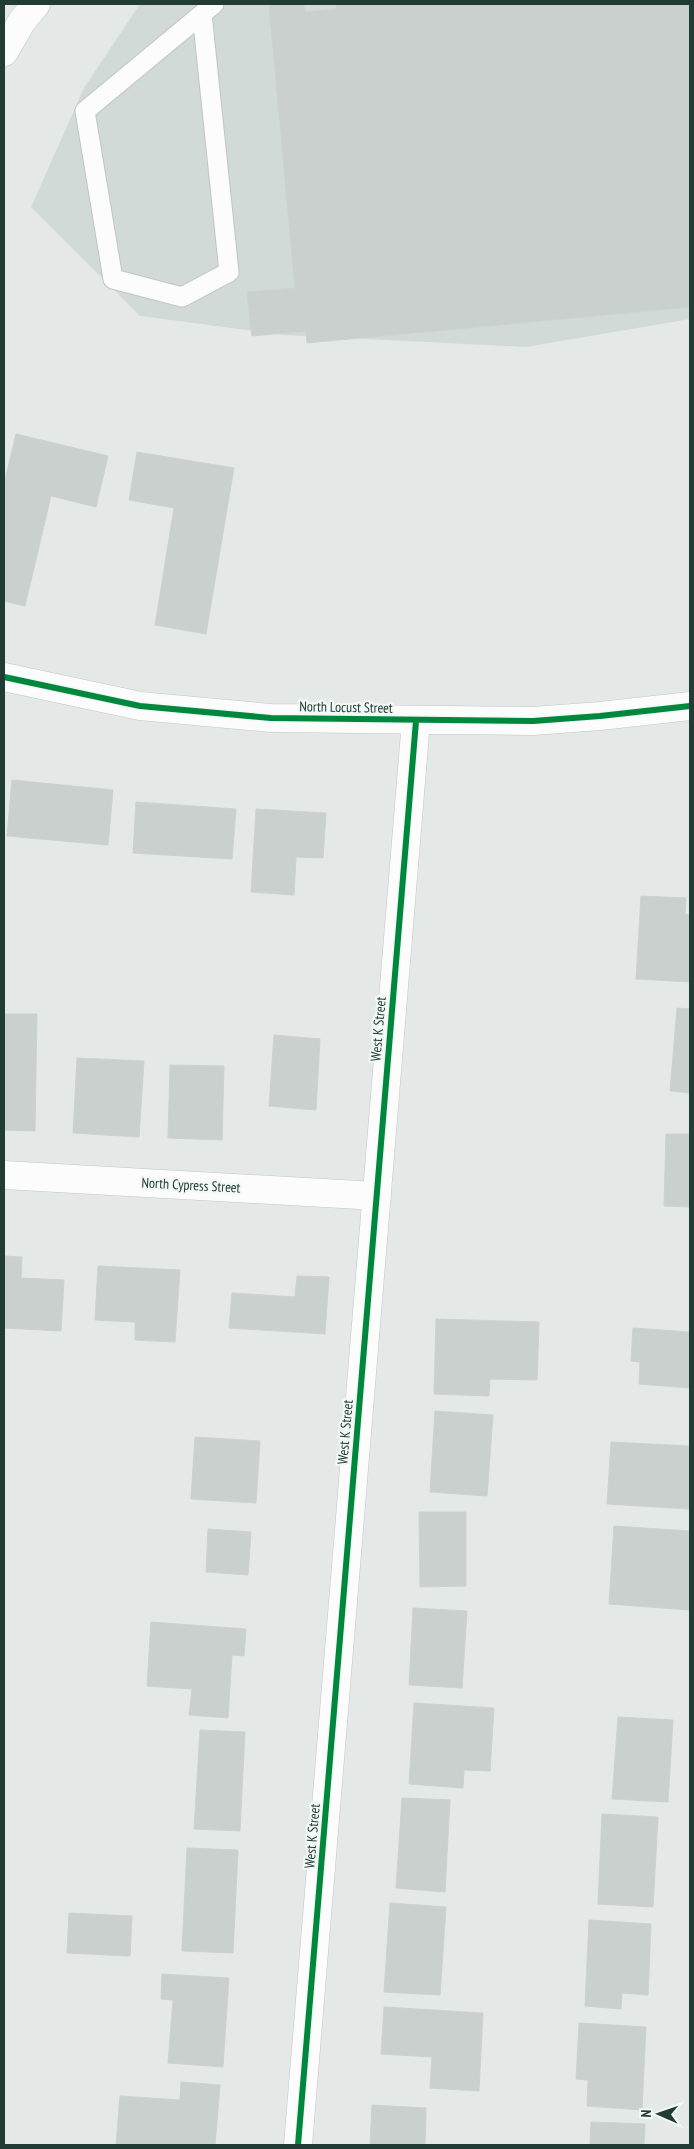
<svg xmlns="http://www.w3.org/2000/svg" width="694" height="2149" font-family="'PT Sans Narrow',sans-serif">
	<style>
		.built { fill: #d1dad7 }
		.building { fill: #cad0ce; stroke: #ccd2d0 }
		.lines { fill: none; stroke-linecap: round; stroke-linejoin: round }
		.lane-casing { stroke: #c1c6c4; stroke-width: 21 }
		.street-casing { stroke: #c1c6c4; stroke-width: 29 }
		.lane { stroke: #fbfcfb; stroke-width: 19 }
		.street { stroke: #fbfcfb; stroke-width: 28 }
		.cycleway-casing { stroke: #f2f8f5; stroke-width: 9 }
		.cycleway { stroke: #00873e; stroke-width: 6 }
		.labels { text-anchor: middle; stroke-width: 4.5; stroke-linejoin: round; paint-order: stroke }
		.street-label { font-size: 14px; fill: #213c35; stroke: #f2f8f5 }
	</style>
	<rect width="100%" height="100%" fill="#e4e9e7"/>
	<path class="built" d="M 140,4 L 690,4 L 690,319 L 526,347 L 285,335 L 140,316 L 31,207 L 84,88 Z"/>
	<path class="building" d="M 269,4 L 304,4 L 305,12 L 336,9 L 336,4 L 690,4 L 690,307 L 307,343 L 306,331 L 252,336 L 247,292 L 295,288 Z
		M 16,434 L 108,456 L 96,507 L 51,496 L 25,606 L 4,601 L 4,484 Z
		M 137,452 L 234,468 L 206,634 L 155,625 L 174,508 L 129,500 Z
		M 12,780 L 113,790 L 108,845 L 7,836 Z
		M 136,802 L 236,809 L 232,859 L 133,853 Z
		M 256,809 L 326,813 L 323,858 L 296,857 L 294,895 L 251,892 Z
		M 641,896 L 686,898 L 685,914 L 690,915 L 690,982 L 636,979 Z
		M 677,1008 L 690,1009 L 690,1093 L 670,1091 Z
		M 4,1014 L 37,1014 L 35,1131 L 4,1130 Z
		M 274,1035 L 320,1039 L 316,1110 L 269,1106 Z
		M 77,1058 L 144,1061 L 139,1137 L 73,1133 Z
		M 170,1065 L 224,1066 L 222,1140 L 168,1138 Z
		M 666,1134 L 690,1134 L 690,1207 L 664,1206 Z
		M 4,1256 L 22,1257 L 21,1278 L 64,1280 L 61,1331 L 4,1328 Z
		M 98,1266 L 180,1270 L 175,1342 L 135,1340 L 135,1322 L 95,1320 Z
		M 297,1276 L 329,1277 L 325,1334 L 229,1328 L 232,1293 L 295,1297 Z
		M 436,1319 L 539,1322 L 537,1380 L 490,1379 L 489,1396 L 434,1394 Z
		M 633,1328 L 690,1332 L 690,1388 L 639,1384 L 640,1362 L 631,1361 Z
		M 435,1411 L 493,1415 L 487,1496 L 430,1492 Z
		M 195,1437 L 260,1441 L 256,1503 L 191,1499 Z
		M 611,1442 L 690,1446 L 690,1509 L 607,1504 Z
		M 419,1512 L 466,1512 L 466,1586 L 420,1587 Z
		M 614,1526 L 690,1531 L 690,1610 L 609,1604 Z
		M 208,1529 L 251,1532 L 248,1575 L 206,1572 Z
		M 413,1608 L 467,1611 L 462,1688 L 409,1685 Z
		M 151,1622 L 246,1629 L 244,1656 L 232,1655 L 228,1718 L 189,1715 L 192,1689 L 147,1686 Z
		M 414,1703 L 494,1708 L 490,1771 L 464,1770 L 463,1788 L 409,1784 Z
		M 618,1717 L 673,1720 L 668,1802 L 612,1799 Z
		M 200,1730 L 245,1732 L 240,1831 L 194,1829 Z
		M 402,1798 L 450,1800 L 445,1892 L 396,1888 Z
		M 602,1814 L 658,1817 L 653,1907 L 598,1904 Z
		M 187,1848 L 238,1850 L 233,1953 L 182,1951 Z
		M 390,1903 L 446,1907 L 440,1995 L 384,1992 Z
		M 69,1913 L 132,1916 L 130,1956 L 67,1953 Z
		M 589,1920 L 651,1924 L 648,1995 L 622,1993 L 621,2009 L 585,2006 Z
		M 162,1974 L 229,1978 L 223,2067 L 168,2063 L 173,2000 L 161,1999 Z
		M 384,2007 L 483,2013 L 479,2091 L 430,2088 L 432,2057 L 381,2054 Z
		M 579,2023 L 646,2027 L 642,2110 L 587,2106 L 588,2080 L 576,2079 Z
		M 181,2082 L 220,2085 L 215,2145 L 116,2145 L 120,2096 L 180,2100 Z
		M 372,2105 L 426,2108 L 425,2145 L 370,2145 Z
		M 591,2122 L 645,2124 L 644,2145 L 590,2145 Z"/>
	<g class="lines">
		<g class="lane-casing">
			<path id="lane" d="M 202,14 L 229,272 L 182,297 L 113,279 L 85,111 L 202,14 L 214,4"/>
		</g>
		<g class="street-casing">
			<path id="street" d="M 4,52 L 22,21 L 36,4
				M 4,677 L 140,706 L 271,718 L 533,721 L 600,716 L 690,706
				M 4,1175 L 377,1196
				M 298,2145 L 416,721"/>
		</g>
		<use href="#lane" class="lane"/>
		<use href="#street" class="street"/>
		<g class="cycleway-casing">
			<path id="cycleway" d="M 4,677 L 140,706 L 271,718 L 533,721 L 600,716 L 690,706
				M 298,2145 L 416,721"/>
		</g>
		<use href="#cycleway" class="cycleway"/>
	</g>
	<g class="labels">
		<g class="street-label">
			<text transform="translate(346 707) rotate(1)" y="5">North Locust Street</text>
			<text transform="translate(378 1029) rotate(-85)" y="5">West K Street</text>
			<text transform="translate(191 1185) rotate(3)" y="5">North Cypress Street</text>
			<text transform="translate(345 1432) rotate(-85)" y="5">West K Street</text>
			<text transform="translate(312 1836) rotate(-85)" y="5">West K Street</text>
		</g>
	</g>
	<rect width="694" height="2149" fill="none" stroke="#213c35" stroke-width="10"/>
	<g transform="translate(659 2114) rotate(272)" stroke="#f2f8f5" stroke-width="4" paint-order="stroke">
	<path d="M0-4L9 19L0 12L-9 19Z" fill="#213c35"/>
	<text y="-8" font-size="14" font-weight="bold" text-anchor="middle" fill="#213c35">N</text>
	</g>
</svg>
